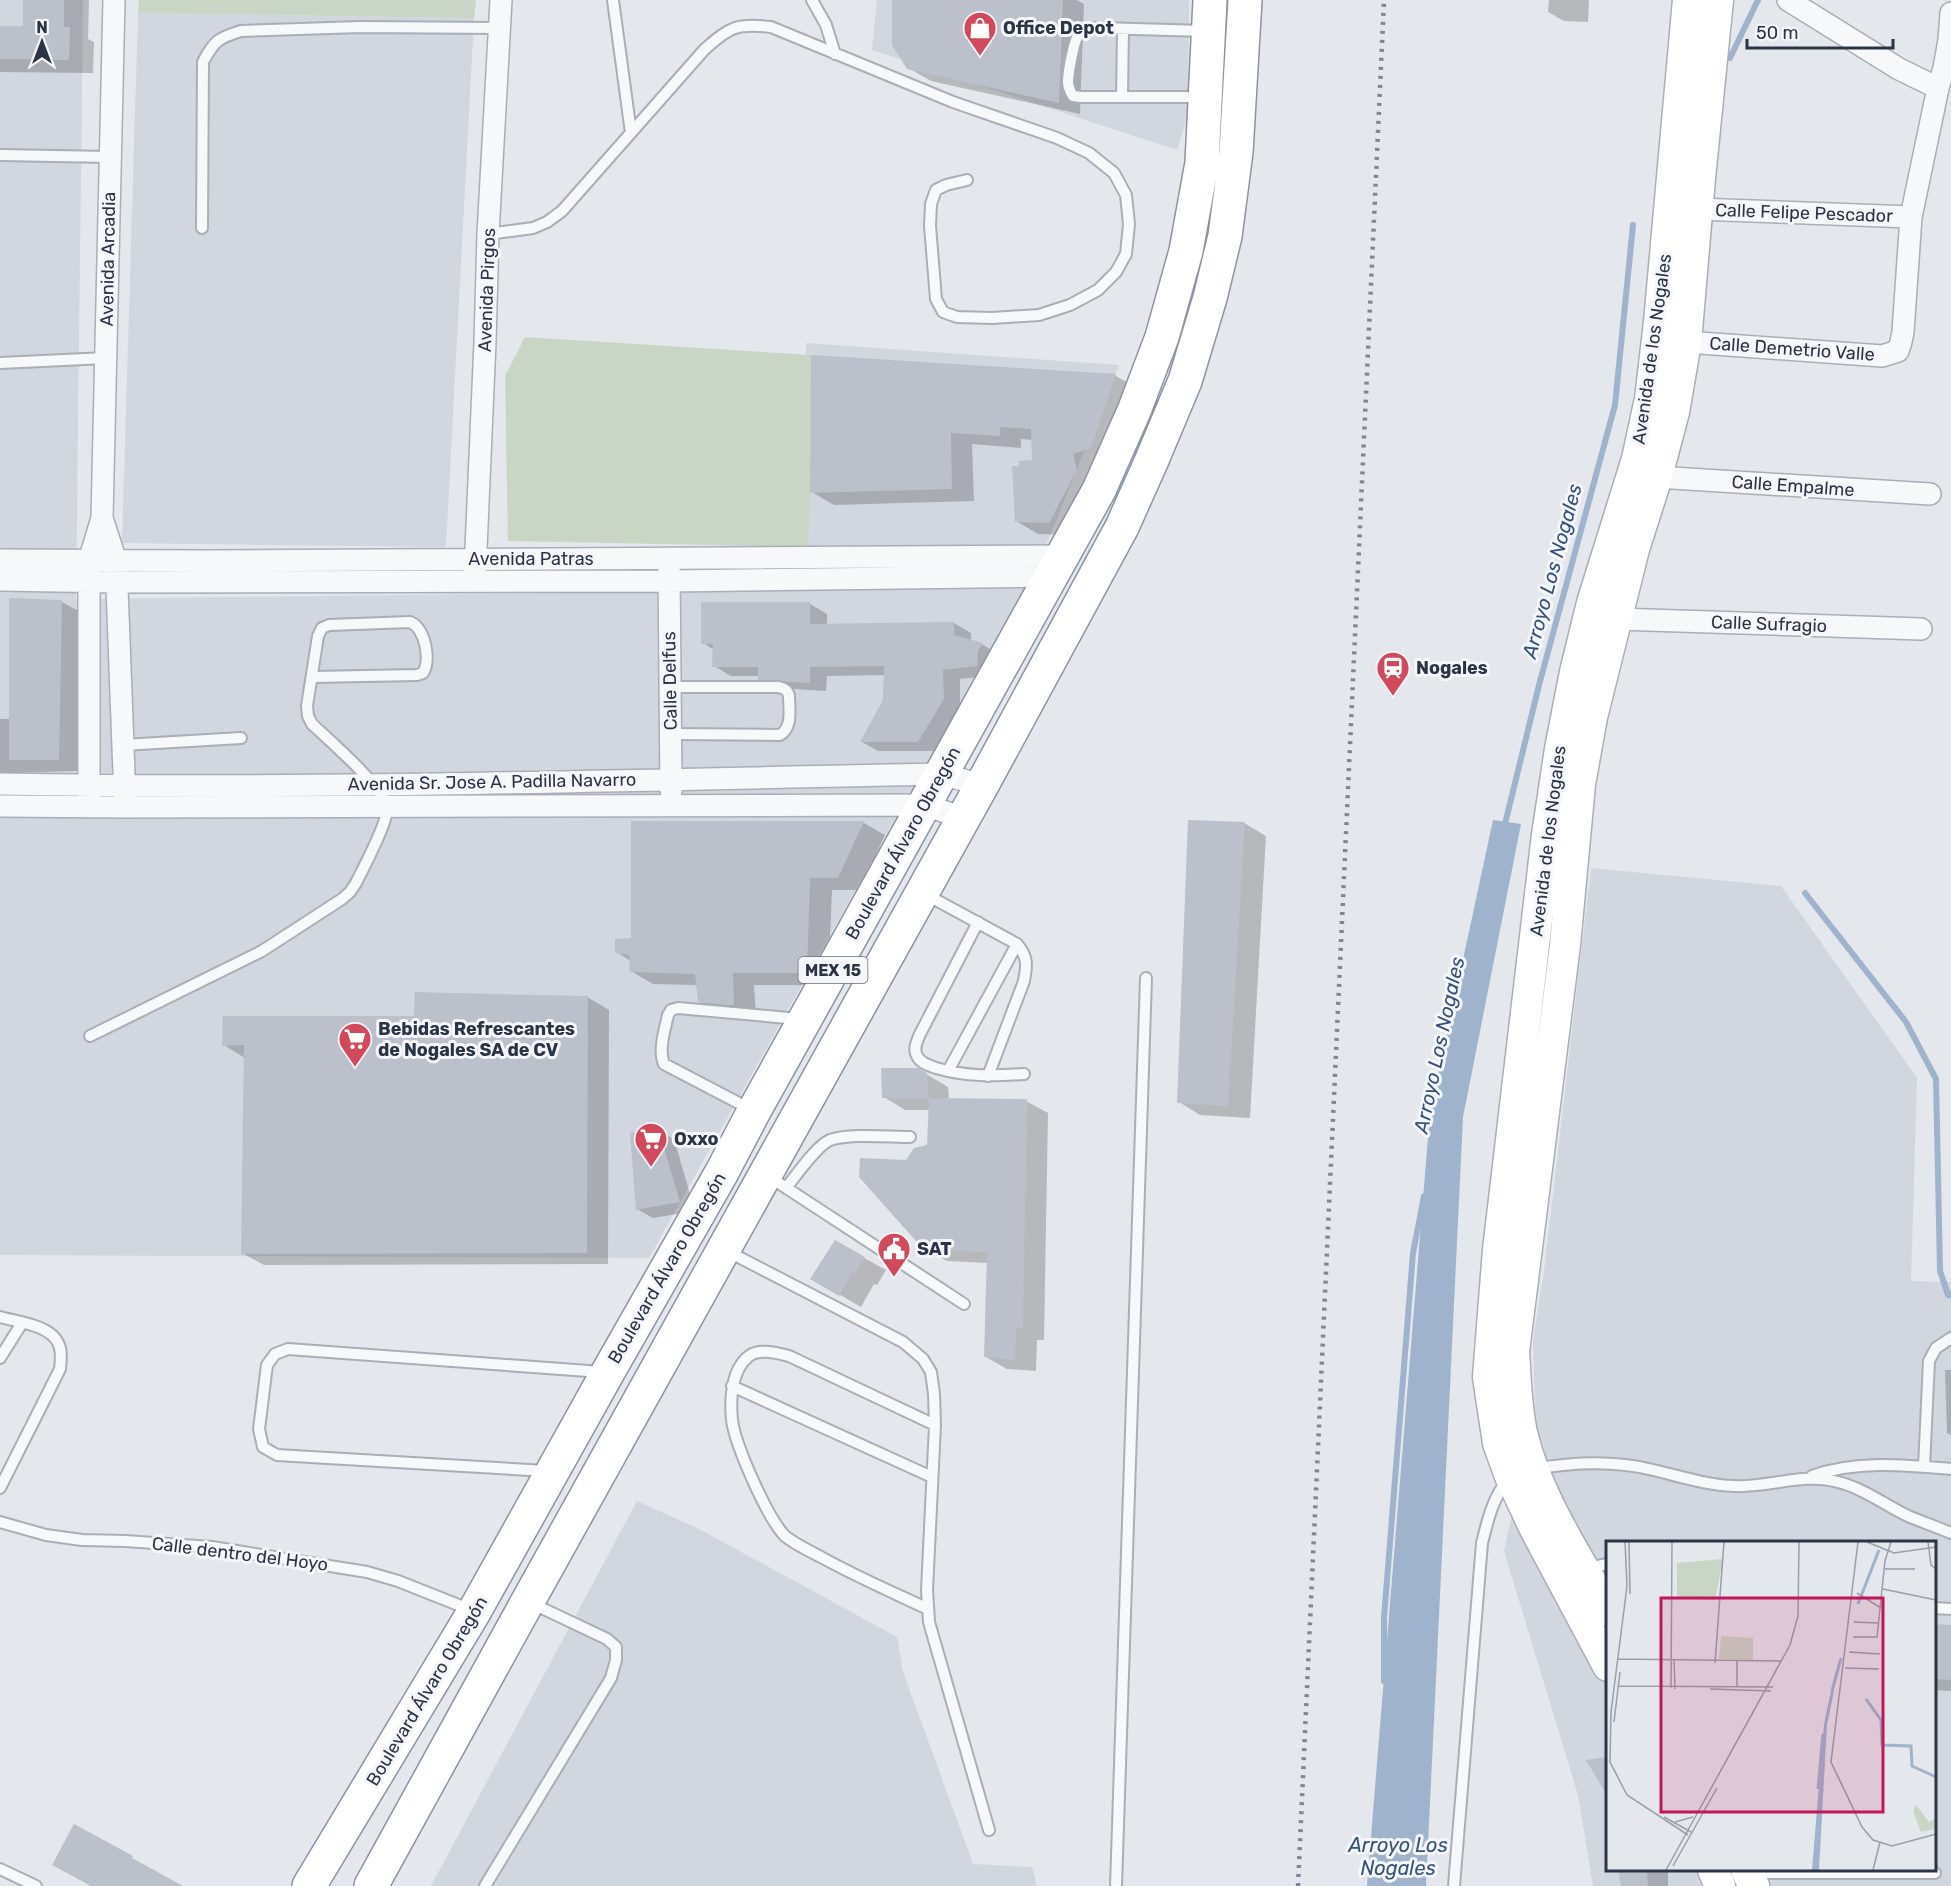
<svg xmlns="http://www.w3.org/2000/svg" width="1951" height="1886" font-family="Rubik,sans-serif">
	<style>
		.built { fill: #d2d6de; fill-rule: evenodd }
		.green { fill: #c9d6c5 }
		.water { fill: #9fb4cc }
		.shadow { fill: #0003 }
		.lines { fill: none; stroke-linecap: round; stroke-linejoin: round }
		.stream { stroke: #9fb4cc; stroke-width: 6 }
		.building { fill: #bbc0ca }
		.service-casing { stroke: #a9aeb7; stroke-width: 14 }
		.minor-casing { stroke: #a9aeb7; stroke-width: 24 }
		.secondary-casing { stroke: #a9aeb7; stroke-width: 33 }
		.trunk-casing { stroke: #8b94a3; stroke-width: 36 }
		.service { stroke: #f7f8fa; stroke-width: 10 }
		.minor { stroke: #f7f8fa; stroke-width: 21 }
		.secondary { stroke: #fff; stroke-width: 30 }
		.trunk { stroke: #fff; stroke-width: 33 }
		.rail { stroke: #7d8696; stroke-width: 4.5; stroke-dasharray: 3 6; stroke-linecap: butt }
		.labels { text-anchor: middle; stroke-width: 6; stroke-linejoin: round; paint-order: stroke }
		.shield { fill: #f4f6f9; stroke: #676e7b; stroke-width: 1.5 }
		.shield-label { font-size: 16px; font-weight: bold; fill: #2b3445 }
		.poi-label { font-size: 18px; font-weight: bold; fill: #2b3445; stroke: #f4f6f9; text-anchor: start }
		.street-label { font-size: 18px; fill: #2b3445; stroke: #f4f6f9 }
		.water-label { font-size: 20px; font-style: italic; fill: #34527a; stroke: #f4f6f9 }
		.inset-river { fill: none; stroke: #9fb4cc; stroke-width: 3 }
		.inset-road { fill: none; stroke: #9a9fa9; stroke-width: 1.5 }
		.view { fill: #c2185b; fill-opacity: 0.15; stroke: #c2185b; stroke-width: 3 }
		.inset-edge { fill: none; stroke: #2b3445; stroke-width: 3 }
	</style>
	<rect width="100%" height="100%" fill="#e4e7ec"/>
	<path class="built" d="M 0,0 L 83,0 L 76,599 L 804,590 L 806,343 L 1119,365 L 1028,590 L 894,821 L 649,1258 L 0,1255 Z
		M 877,0 L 1189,0 L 1188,115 L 1177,150 L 872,50 Z
		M 138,13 L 474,18 L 446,547 L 122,543 Z
		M 1591,868 L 1781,886 L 1917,1078 L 1911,1281 L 1951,1282 L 1951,1886 L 1593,1886 L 1578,1795 L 1504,1551 L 1535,1410 L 1533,1340 L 1544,1271 ZM 1608,1542 L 1934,1542 L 1934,1870 L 1608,1870 Z
		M 637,1501 L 699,1529 L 897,1637 L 903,1672 L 973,1864 L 1032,1867 L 1037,1886 L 431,1886 Z"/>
	<path class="green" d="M 139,0 L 476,0 L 474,18 L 138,13 Z
		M 525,337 L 811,355 L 810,493 L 808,547 L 508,541 L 505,376 Z"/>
	<path class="water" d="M 1493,820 L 1521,824 L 1463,1117 L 1426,1886 L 1367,1886 L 1430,1113 Z"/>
	<path class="shadow" d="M 25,0 L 89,0 L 88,39 L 94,42 L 93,73 L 0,72 L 0,28 L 24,28 Z
		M 894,0 L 1077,0 L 1084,4 L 1080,114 L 931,81 L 908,68 Z
		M 1549,0 L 1589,0 L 1588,22 L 1564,21 L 1548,12 Z
		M 813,357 L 1116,376 L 1137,388 L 1071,535 L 1038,534 L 1016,521 L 1021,467 L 1033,461 L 1032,440 L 1021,439 L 1021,448 L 972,444 L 974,501 L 834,505 L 812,492 Z
		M 62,602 L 84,614 L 80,771 L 0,773 L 0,719 L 11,719 Z
		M 703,603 L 810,604 L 827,614 L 827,626 L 954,623 L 971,633 L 971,641 L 983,645 L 999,654 L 994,675 L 960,679 L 960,709 L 935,751 L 878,751 L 862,742 L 885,700 L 886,675 L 827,676 L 826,691 L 776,688 L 759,679 L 759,676 L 731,676 L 714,666 L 714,650 L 703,643 Z
		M 632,822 L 864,823 L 885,835 L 860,890 L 832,890 L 828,985 L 754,985 L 756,1016 L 721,1014 L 699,1001 L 698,985 L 653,984 L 631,971 L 631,961 L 616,952 L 632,939 Z
		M 1244,823 L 1266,836 L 1250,1118 L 1200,1115 L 1179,1102 Z
		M 587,997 L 609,1010 L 608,1264 L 264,1265 L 242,1253 L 245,1058 L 224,1045 L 415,1017 Z
		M 926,1074 L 948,1087 L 949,1100 L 1026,1101 L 1048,1113 L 1044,1340 L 1037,1340 L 1036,1371 L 1007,1369 L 986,1357 L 988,1263 L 947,1261 L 925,1248 L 907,1162 L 929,1146 L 930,1110 L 905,1110 L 884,1097 Z
		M 658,1130 L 674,1139 L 695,1211 L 653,1218 L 637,1209 Z
		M 835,1242 L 886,1270 L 877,1285 L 874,1284 L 861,1307 L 813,1279 Z
		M 1945,1370 L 1951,1370 L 1951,1435 L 1947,1433 Z
		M 1935,1625 L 1951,1626 L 1951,1691 L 1934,1690 Z
		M 1620,1870 L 1665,1870 L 1668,1871 L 1668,1886 L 1622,1886 Z"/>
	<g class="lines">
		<path class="stream" d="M 1730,58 L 1758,0
			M 1504,828 L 1539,685 L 1615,405 L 1633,225
			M 1805,893 L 1906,1022 L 1936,1079 L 1940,1271 L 1948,1295 L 1951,1295
			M 1384,1681 L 1384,1618 L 1413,1253 L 1424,1196"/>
	</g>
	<path class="building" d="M 23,0 L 64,0 L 64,27 L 70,27 L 69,60 L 0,59 L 0,26 L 23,26 Z
		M 892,0 L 1063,0 L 1059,103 L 907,69 L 892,45 Z
		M 811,355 L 1116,374 L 1091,448 L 1073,454 L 1077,470 L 1049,523 L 1015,522 L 1012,466 L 1019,466 L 1019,461 L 1032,460 L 1031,429 L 1000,427 L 1000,436 L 951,433 L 952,489 L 810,493 Z
		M 9,598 L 62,600 L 59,760 L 9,760 Z
		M 701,602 L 810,602 L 810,624 L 954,622 L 954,635 L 983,643 L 978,651 L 977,666 L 943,670 L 944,699 L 918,742 L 860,742 L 883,700 L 884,666 L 810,667 L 810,683 L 758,680 L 758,667 L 712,667 L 713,644 L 701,644 Z
		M 1188,820 L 1245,822 L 1228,1106 L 1177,1103 Z
		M 631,821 L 864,821 L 838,878 L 810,878 L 807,973 L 733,973 L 734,1005 L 726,1005 L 698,1002 L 695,974 L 630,972 L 629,955 L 615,953 L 615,939 L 631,938 Z
		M 415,992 L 588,996 L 587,1253 L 241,1254 L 244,1045 L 222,1046 L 223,1016 L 414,1016 Z
		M 881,1068 L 918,1068 L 927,1073 L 929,1098 L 882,1098 Z
		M 929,1098 L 1027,1099 L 1023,1328 L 1016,1328 L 1015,1360 L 984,1357 L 987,1252 L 924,1250 L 859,1177 L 860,1158 L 906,1160 L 914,1148 L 927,1145 Z
		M 658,1128 L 680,1202 L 636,1210 L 630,1133 Z
		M 835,1240 L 865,1257 L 855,1274 L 852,1272 L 839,1296 L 810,1279 Z
		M 1935,1624 L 1951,1625 L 1951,1680 L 1935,1679 Z
		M 1608,1757 L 1608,1797 L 1586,1760 Z
		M 74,1824 L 133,1856 L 132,1858 L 183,1886 L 91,1886 L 52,1865 Z
		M 1618,1869 L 1647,1869 L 1648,1886 L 1621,1886 Z"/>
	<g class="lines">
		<g class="service-casing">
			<path id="service" d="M 613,0 L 631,133
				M 812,0 L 826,25 L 835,54
				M 1122,97 L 1123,29
				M 1202,97 L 1081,97 L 1073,96 C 1070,91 1068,88 1068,82 C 1068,74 1074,36 1081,31 C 1086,27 1093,28 1099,28 L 1206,31
				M 0,155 L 110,157
				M 202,228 L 203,62 C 214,41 218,38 241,31 L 360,27 L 498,28
				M 488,234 L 533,228 L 547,222 L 562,211 L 704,50 C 729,27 737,23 771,27 L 953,102 L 1057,138 L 1089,153 L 1114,173 L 1126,195 L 1129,224 L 1126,254 L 1116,272 L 1098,290 L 1070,305 L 1039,315 L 992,318 L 957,317 L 943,312 L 936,299 L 930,226 L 931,204 L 936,190 L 946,185 L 967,180
				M 0,363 L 106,358
				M 670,687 L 778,687 C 784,688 788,690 789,696 C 789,709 793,727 780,735 L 670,734
				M 123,745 L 241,738
				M 925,894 L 1017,944 C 1028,957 1027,965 1024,981 L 988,1076
				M 978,922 L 920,1034 C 917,1041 913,1049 917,1056 C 920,1063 930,1066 936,1068 C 968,1077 992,1076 1024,1074
				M 90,1036 L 262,951 L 342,899 L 350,892 L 356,883 C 363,869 390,818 387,806 C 382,786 329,740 312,724 L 308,716 L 307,706 L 318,636 L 322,628 L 329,625 L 410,622 C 425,628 431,659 423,673 L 417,675 L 313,677
				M 948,1071 L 1017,944
				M 752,1110 L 664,1064 C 658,1050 665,1029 668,1015 L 671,1010 L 678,1008 L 799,1019
				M 768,1176 L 964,1304
				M 786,1188 C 796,1176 816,1146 830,1140 C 849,1133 889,1137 910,1137
				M 727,1251 L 903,1342 L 923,1359 L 931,1372 L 934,1394 L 935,1425 L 927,1590 L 929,1622 L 989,1830
				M 0,1317 C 18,1322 52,1325 59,1345 C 62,1352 61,1361 60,1369 L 0,1488
				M 0,1358 L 22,1323
				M 732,1386 L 932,1477
				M 1924,1467 L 1929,1361 L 1936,1348 L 1951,1338
				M 1534,1469 C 1574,1462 1613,1460 1653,1470 C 1679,1476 1706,1485 1734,1486 C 1769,1488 1803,1472 1838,1482 C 1863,1488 1885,1505 1908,1516 C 1922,1522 1937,1527 1951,1533
				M 546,1471 L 277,1455 L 263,1447 L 259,1429 L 267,1365 L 275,1354 L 288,1349 L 602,1372
				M 1812,1476 C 1856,1460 1905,1465 1951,1469
				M 0,1522 L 46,1535 L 82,1540 L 125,1541 L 212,1547 L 367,1572 L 398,1581 L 471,1610
				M 1587,1568 L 1608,1564
				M 1934,1608 L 1951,1609
				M 928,1609 C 892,1592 855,1576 821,1557 C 809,1551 795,1544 785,1536 C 768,1519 735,1445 732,1420 C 730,1400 731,1370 749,1356 C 759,1348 777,1353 789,1356 L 935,1425
				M 0,1869 L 36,1886
				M 1751,1873 L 1935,1873
				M 485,1886 L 611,1678 L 616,1660 L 616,1647 L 607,1639 L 531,1603
				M 1116,1886 L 1146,978
				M 1454,1886 L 1482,1543 C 1488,1519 1493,1497 1509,1478"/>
		</g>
		<g class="minor-casing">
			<path id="minor" d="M 1788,0 L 1899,69 L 1938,88
				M 1697,209 L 1911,217
				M 1686,342 L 1882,356 L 1898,351 L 1901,342 L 1903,332 L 1911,217 L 1938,88 L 1944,68 L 1949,40 L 1951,13
				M 1656,477 L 1930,494
				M 102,518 L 116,561 L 125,800
				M 0,560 L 206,561 L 1063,556
				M 669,567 L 671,791
				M 475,572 L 485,342 L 488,234 L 501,0
				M 0,580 L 117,582 L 669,581 L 1051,576
				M 1617,619 L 1921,629
				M 0,784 C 313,790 627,780 941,774 L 982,785
				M 89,798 L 89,561 L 102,518 L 114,0
				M 0,806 L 125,807 L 924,805 L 964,818"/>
		</g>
		<g class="secondary-casing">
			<path id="secondary" d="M 1608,1611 C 1576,1554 1537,1496 1522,1433 C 1516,1406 1516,1378 1514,1351 L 1565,945 L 1580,784 L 1592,717 L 1634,549 L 1656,480 L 1674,412 L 1686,342 L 1700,178 L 1718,0
				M 1608,1666 L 1535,1529 L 1510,1476 L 1498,1443 L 1488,1377 L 1498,1250 L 1547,835 L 1560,749 L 1575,672 L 1592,603 L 1637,459 L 1650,399 L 1659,322 L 1688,0
				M 1713,1870 L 1720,1886
				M 1746,1870 L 1754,1886"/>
		</g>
		<g class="trunk-casing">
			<path id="trunk" d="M 309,1886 L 474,1612 L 608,1372 L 722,1172 L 754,1111 L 1099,490 L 1134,411 L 1162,337 L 1186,251 L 1202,163 L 1210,0
				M 371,1886 L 528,1601 L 982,785 L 1122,527 L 1151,462 L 1185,381 L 1210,298 L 1225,236 L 1236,152 L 1245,0"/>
		</g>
		<use href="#service" class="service"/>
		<use href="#minor" class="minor"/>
		<use href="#secondary" class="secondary"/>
		<use href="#trunk" class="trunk"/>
		<path class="rail" d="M 1298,1886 L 1384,0"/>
	</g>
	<defs>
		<g id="shop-pin" transform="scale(1.725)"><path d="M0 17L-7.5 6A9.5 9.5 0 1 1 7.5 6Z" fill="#d1495b" stroke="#f4f6f9"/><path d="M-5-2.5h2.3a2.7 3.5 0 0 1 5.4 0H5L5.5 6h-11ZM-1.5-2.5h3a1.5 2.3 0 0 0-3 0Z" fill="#fff"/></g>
		<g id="station-pin" transform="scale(1.725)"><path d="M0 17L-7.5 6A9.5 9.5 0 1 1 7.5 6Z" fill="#d1495b" stroke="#f4f6f9"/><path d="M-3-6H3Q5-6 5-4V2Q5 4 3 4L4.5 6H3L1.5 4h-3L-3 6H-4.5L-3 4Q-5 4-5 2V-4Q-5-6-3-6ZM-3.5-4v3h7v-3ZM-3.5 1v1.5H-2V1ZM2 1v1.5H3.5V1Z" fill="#fff"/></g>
		<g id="supermarket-pin" transform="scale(1.725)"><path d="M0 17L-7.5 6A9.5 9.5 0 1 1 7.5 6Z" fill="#d1495b" stroke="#f4f6f9"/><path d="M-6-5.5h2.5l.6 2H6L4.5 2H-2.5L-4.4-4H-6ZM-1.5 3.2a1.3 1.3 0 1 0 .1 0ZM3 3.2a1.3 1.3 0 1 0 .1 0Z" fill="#fff"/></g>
		<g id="civic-pin" transform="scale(1.725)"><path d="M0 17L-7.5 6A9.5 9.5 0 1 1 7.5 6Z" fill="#d1495b" stroke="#f4f6f9"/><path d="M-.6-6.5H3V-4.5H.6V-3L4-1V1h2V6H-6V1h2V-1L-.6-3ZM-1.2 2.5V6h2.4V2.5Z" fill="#fff"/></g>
	</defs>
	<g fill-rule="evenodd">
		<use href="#shop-pin" x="980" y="28"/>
		<use href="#station-pin" x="1393" y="668"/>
		<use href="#supermarket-pin" x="355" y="1039"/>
		<use href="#supermarket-pin" x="651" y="1139"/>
		<use href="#civic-pin" x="894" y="1249"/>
	</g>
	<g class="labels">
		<rect class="shield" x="798.5" y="957" width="69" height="26" rx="4.5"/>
		<g class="shield-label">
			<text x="833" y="976">MEX 15</text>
		</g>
		<g class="poi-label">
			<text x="1003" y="34">Office Depot</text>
			<text x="1416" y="674">Nogales</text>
			<text x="378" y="1035">Bebidas Refrescantes<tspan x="378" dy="21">de Nogales SA de CV</tspan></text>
			<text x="674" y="1145">Oxxo</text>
			<text x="917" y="1255">SAT</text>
		</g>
		<g class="street-label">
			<text transform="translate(1804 213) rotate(2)" y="6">Calle Felipe Pescador</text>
			<text transform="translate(108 259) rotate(-89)" y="6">Avenida Arcadia</text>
			<text transform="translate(487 290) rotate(-88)" y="6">Avenida Pirgos</text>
			<text transform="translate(1652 349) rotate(-82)" y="6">Avenida de los Nogales</text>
			<text transform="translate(1792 349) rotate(4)" y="6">Calle Demetrio Valle</text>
			<text transform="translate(1793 486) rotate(4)" y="6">Calle Empalme</text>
			<text x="531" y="565">Avenida Patras</text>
			<text transform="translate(1769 624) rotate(2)" y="6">Calle Sufragio</text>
			<text transform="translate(670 681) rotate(-91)" y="6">Calle Delfus</text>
			<text transform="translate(492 782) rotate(-1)" y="6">Avenida Sr. Jose A. Padilla Navarro</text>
			<text transform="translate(1548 841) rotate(-83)" y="6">Avenida de los Nogales</text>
			<text transform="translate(903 843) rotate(-61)" y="6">Boulevard Álvaro Obregón</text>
			<text transform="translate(667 1268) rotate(-60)" y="6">Boulevard Álvaro Obregón</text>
			<text transform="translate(240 1554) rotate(7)" y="6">Calle dentro del Hoyo</text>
			<text transform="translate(427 1691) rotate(-59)" y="6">Boulevard Álvaro Obregón</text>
		</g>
		<g class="water-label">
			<text transform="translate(1552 571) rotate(-75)" y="7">Arroyo Los Nogales</text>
			<text transform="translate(1439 1045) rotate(-78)" y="7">Arroyo Los Nogales</text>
			<text x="1398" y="1852">Arroyo Los<tspan x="1398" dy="23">Nogales</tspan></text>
		</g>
	</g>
	<g transform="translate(1606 1541)">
		<rect width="330" height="330" fill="#e4e7ec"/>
		<path d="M 117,18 L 109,59 L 71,58 L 71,22 ZM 115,95 L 147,97 L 147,119 L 113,118 ZM 310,264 L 323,281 L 330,277 L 330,288 L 315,291 L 307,270 Z" fill="#c9d6c5"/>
		<path d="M 225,150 L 228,150 L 221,184 L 213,329 L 206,329 L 218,183 Z" fill="#9fb4cc"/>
		<path class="inset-river" d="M 252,63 L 273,9M 226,150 L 235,117M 260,158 L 275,179 L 276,204 L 305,205 L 306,225 L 330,236M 212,248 L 217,193"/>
		<path class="inset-road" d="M 19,1 L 21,45 L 5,171 L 4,221 L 21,254 L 82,294M 23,1 L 24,53M 252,1 L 225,221 L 256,286 L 267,299 L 286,305 L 330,293M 261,1 L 288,12 L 330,6M 322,1 L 325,24 L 330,28M 279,28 L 309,28M 277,48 L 330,59M 251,52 L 275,67M 248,81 L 272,82M 247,96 L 271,96 L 279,20 L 285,1M 243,111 L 274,113M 12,118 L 175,120M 68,119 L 69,148M 131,120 L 131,146M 109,122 L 118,1M 239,127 L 273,128M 12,145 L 167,146M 65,147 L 66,1M 104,148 L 165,150M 8,181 L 14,131M 58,276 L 85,291M 69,281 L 87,276M 67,325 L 111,247M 60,329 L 184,104 L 192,75 L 193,1M 267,329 L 274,301"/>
		<path class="view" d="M 55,57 L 277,57 L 277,271 L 55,271 Z"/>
		<rect width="330" height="330" class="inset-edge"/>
	</g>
	<g transform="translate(42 42)" stroke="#f4f6f9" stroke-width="4.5" paint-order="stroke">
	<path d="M0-4.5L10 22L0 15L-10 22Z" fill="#2b3445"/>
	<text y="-9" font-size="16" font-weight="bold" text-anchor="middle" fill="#2b3445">N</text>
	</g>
	<path d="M1747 39v9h146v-9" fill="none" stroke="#2b3445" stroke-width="3"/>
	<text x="1756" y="39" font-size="18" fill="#2b3445" stroke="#f4f6f9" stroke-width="4.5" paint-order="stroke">50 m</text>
</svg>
